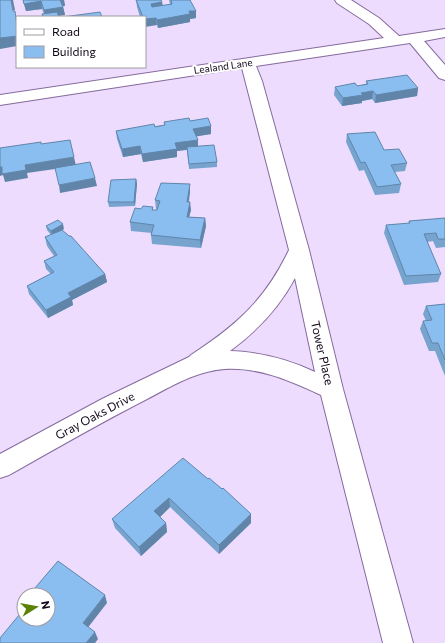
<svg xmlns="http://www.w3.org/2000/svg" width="445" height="643" font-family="Commissioner,sans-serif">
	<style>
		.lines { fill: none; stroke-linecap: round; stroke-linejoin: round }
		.minor-casing { stroke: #856b9d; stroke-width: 2 }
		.minor { fill: #fff; fill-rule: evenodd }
		.wall { fill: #77a3cf }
		.shaded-wall { fill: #6185a9 }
		.building { fill: #8abef1; stroke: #6185a9 }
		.labels { text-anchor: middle; stroke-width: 4; stroke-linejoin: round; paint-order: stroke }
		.far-street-label { font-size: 10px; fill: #110719; stroke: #fff }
		.street-label { font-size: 12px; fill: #110719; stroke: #fff }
	</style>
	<rect width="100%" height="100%" fill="#eddcfe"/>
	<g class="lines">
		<g class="minor-casing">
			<path id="minor" d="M 335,0 L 351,0 L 379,18 L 399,36 L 445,29 L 445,37 L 424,41 L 445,65 L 445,80 L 439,78 L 410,43 L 256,66 L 262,81 L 309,250 L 343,389 L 413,643 L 383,643 L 321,395 C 290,381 260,367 225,369 C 196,371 172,386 147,399 C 100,423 55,449 9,475 L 0,478 L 0,454 L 102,399 L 189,357 L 191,355 C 237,325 265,300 289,250 L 242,68 L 0,105 L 0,95 L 384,38 L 369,24 L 337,3 ZM 295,278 L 315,372 C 288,359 260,352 230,351 C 257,331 279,308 295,278 Z"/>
		</g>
		<use href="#minor" class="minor"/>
	</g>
	<path class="wall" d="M 23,0 L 64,0 L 65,6 L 63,6 L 65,15 L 44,14 L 42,9 L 26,11 Z
		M 136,0 L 162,2 L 163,6 L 170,4 L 169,0 L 190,0 L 196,18 L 190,19 L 190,22 L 158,28 L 157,25 L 145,17 L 140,17 L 137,7 Z
		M 366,81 L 418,88 L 417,96 L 375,103 L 372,99 L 362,101 L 362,103 L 342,106 L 334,95 L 335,87 L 357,86 L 366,84 Z
		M 190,121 L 211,126 L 211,134 L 196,136 L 198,147 L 217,162 L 217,167 L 189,169 L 187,150 L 177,151 L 177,157 L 143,162 L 141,154 L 123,157 L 117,139 L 116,131 L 164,125 L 164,122 Z
		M 347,134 L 384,150 L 407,163 L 405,171 L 395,172 L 401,184 L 399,193 L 375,195 L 364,170 L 359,171 L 346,142 Z
		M 136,179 L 137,184 L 135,206 L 109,207 L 108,202 Z
		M 190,192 L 189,202 L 191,210 L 189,217 L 205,218 L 206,226 L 201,248 L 152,244 L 151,235 L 152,233 L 131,231 L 130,222 L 141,209 L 153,207 L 153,210 L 157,210 L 158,209 L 156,209 L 155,200 Z
		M 445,218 L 445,247 L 436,248 L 433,241 L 427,242 L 441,274 L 438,282 L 404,285 L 384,233 L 386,225 L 408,224 L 409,221 Z
		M 46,226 L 64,229 L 62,230 L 69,236 L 105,274 L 107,282 L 72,300 L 73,305 L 48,318 L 29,294 L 27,286 L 51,274 L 46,269 L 44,261 L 54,256 L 47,246 L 45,237 L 51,235 L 47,230 Z
		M 445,304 L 445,376 L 435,351 L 429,351 L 420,329 L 423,321 L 426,321 L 423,314 L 426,306 Z
		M 208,479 L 222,489 L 251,514 L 251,523 L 219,554 L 170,507 L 160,517 L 166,523 L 167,532 L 141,556 L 115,528 L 112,519 Z"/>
	<path class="shaded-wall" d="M 11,0 L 13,0 L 15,10 L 13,10 Z
		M 60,0 L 64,0 L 65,6 L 61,6 Z
		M 41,1 L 42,9 L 26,11 L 24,4 Z
		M 162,2 L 163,10 L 152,11 L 151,4 Z
		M 63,7 L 65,15 L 52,17 L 45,17 L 44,10 Z
		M 189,11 L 196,11 L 196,18 L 190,19 L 190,22 L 158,28 L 157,20 Z
		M 156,18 L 157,25 L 145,27 L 145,19 Z
		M 17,36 L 17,46 L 0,49 L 0,38 Z
		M 418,88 L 417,96 L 375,103 L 376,95 Z
		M 373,91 L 372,99 L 362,101 L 362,103 L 342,106 L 343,98 L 361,93 Z
		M 211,126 L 211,134 L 193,137 L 193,129 Z
		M 198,140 L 198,148 L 177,151 L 177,157 L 143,162 L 142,154 L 175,143 Z
		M 140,146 L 141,154 L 123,157 L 122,149 Z
		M 74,157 L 76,166 L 27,173 L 28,178 L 5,182 L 3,175 L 0,176 L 0,167 L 25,165 Z
		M 95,178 L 97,186 L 60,193 L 59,185 Z
		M 136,179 L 137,184 L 135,206 L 134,202 Z
		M 190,184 L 190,192 L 187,210 L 187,202 Z
		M 190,202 L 191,210 L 187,225 L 187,217 Z
		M 205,218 L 206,226 L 201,248 L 200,240 Z
		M 63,224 L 64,229 L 52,235 L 51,231 Z
		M 105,274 L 107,282 L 72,300 L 73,305 L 48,318 L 46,310 L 68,293 Z
		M 169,498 L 170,507 L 156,521 L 154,511 Z
		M 251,514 L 251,523 L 219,554 L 219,545 Z
		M 166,523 L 167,532 L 141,556 L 139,547 Z
		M 105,595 L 107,603 L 86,630 L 83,623 Z
		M 95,632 L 98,639 L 95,643 L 86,643 Z"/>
	<path class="building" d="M 0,0 L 13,0 L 11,0 L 13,11 L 15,11 L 17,28 L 17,36 L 0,38 Z
		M 23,0 L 60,0 L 63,7 L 44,10 L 41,1 L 24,4 Z
		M 136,0 L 161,0 L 162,2 L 151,4 L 152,7 L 172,4 L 171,0 L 190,0 L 196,11 L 189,11 L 190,14 L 157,20 L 156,18 L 145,19 L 145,17 L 143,17 Z
		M 57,12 L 59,17 L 43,17 L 42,14 Z
		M 100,12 L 102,17 L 63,17 Z
		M 407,75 L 418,88 L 376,95 L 373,91 L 361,93 L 363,95 L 343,98 L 335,87 L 355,83 L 357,86 L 368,84 L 366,81 Z
		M 189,118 L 190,121 L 208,118 L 211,126 L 193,129 L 198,140 L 175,143 L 177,149 L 142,154 L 140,146 L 122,149 L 116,131 L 154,124 L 155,127 L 165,125 L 164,122 Z
		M 375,132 L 384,150 L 399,149 L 407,163 L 391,165 L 401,184 L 377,187 L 365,162 L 361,163 L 347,134 Z
		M 70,140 L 74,157 L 25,165 L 26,170 L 2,174 L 2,167 L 0,167 L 0,148 L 41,142 L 41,144 Z
		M 214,145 L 217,162 L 189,164 L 187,147 Z
		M 90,162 L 95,178 L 59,185 L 55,168 Z
		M 136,179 L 134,202 L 108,202 L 111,180 Z
		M 161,183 L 190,184 L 187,202 L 190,202 L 187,217 L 205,218 L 200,240 L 151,235 L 154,225 L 130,222 L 135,208 L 141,209 L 143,206 L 153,207 L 152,210 L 157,210 L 160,201 L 155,200 Z
		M 445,218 L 445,239 L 438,239 L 436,233 L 424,234 L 441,274 L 406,276 L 386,225 L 410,223 L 409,221 Z
		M 58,220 L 63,224 L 51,231 L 46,226 Z
		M 62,230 L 69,236 L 71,236 L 105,274 L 68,293 L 71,297 L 46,310 L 27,286 L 54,272 L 44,261 L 57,255 L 45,237 Z
		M 445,304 L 445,360 L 438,343 L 432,343 L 423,321 L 432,320 L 426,306 Z
		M 183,458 L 208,479 L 209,478 L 222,489 L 223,488 L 251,514 L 219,545 L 169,498 L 154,511 L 166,523 L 139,547 L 112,519 Z
		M 58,561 L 105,595 L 83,623 L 95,632 L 86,643 L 0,643 L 0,638 L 24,609 L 24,619 L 48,619 L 48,595 L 29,595 Z"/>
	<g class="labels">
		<g class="far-street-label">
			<text transform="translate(223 66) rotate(-8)" y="4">Lealand Lane</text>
		</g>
		<g class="street-label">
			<text transform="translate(322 353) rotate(77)" y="4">Tower Place</text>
			<text transform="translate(95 416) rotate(-28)" y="4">Gray Oaks Drive</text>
		</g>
	</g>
	<rect x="16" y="16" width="130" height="52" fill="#ffffff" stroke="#a09ca3"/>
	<rect x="24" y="29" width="20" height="6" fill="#ffffff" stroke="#a09ca3"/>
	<text x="52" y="36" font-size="12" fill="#110719">Road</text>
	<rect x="24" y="46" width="20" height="12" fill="#8abef1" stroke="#a09ca3"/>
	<text x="52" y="56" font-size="12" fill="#110719">Building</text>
	<g transform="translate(36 607) rotate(79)"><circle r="19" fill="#ffffff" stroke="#a09ca3"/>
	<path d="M0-3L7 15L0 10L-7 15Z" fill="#5a8204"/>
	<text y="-6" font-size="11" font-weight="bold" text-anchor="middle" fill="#110719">N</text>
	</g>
</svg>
